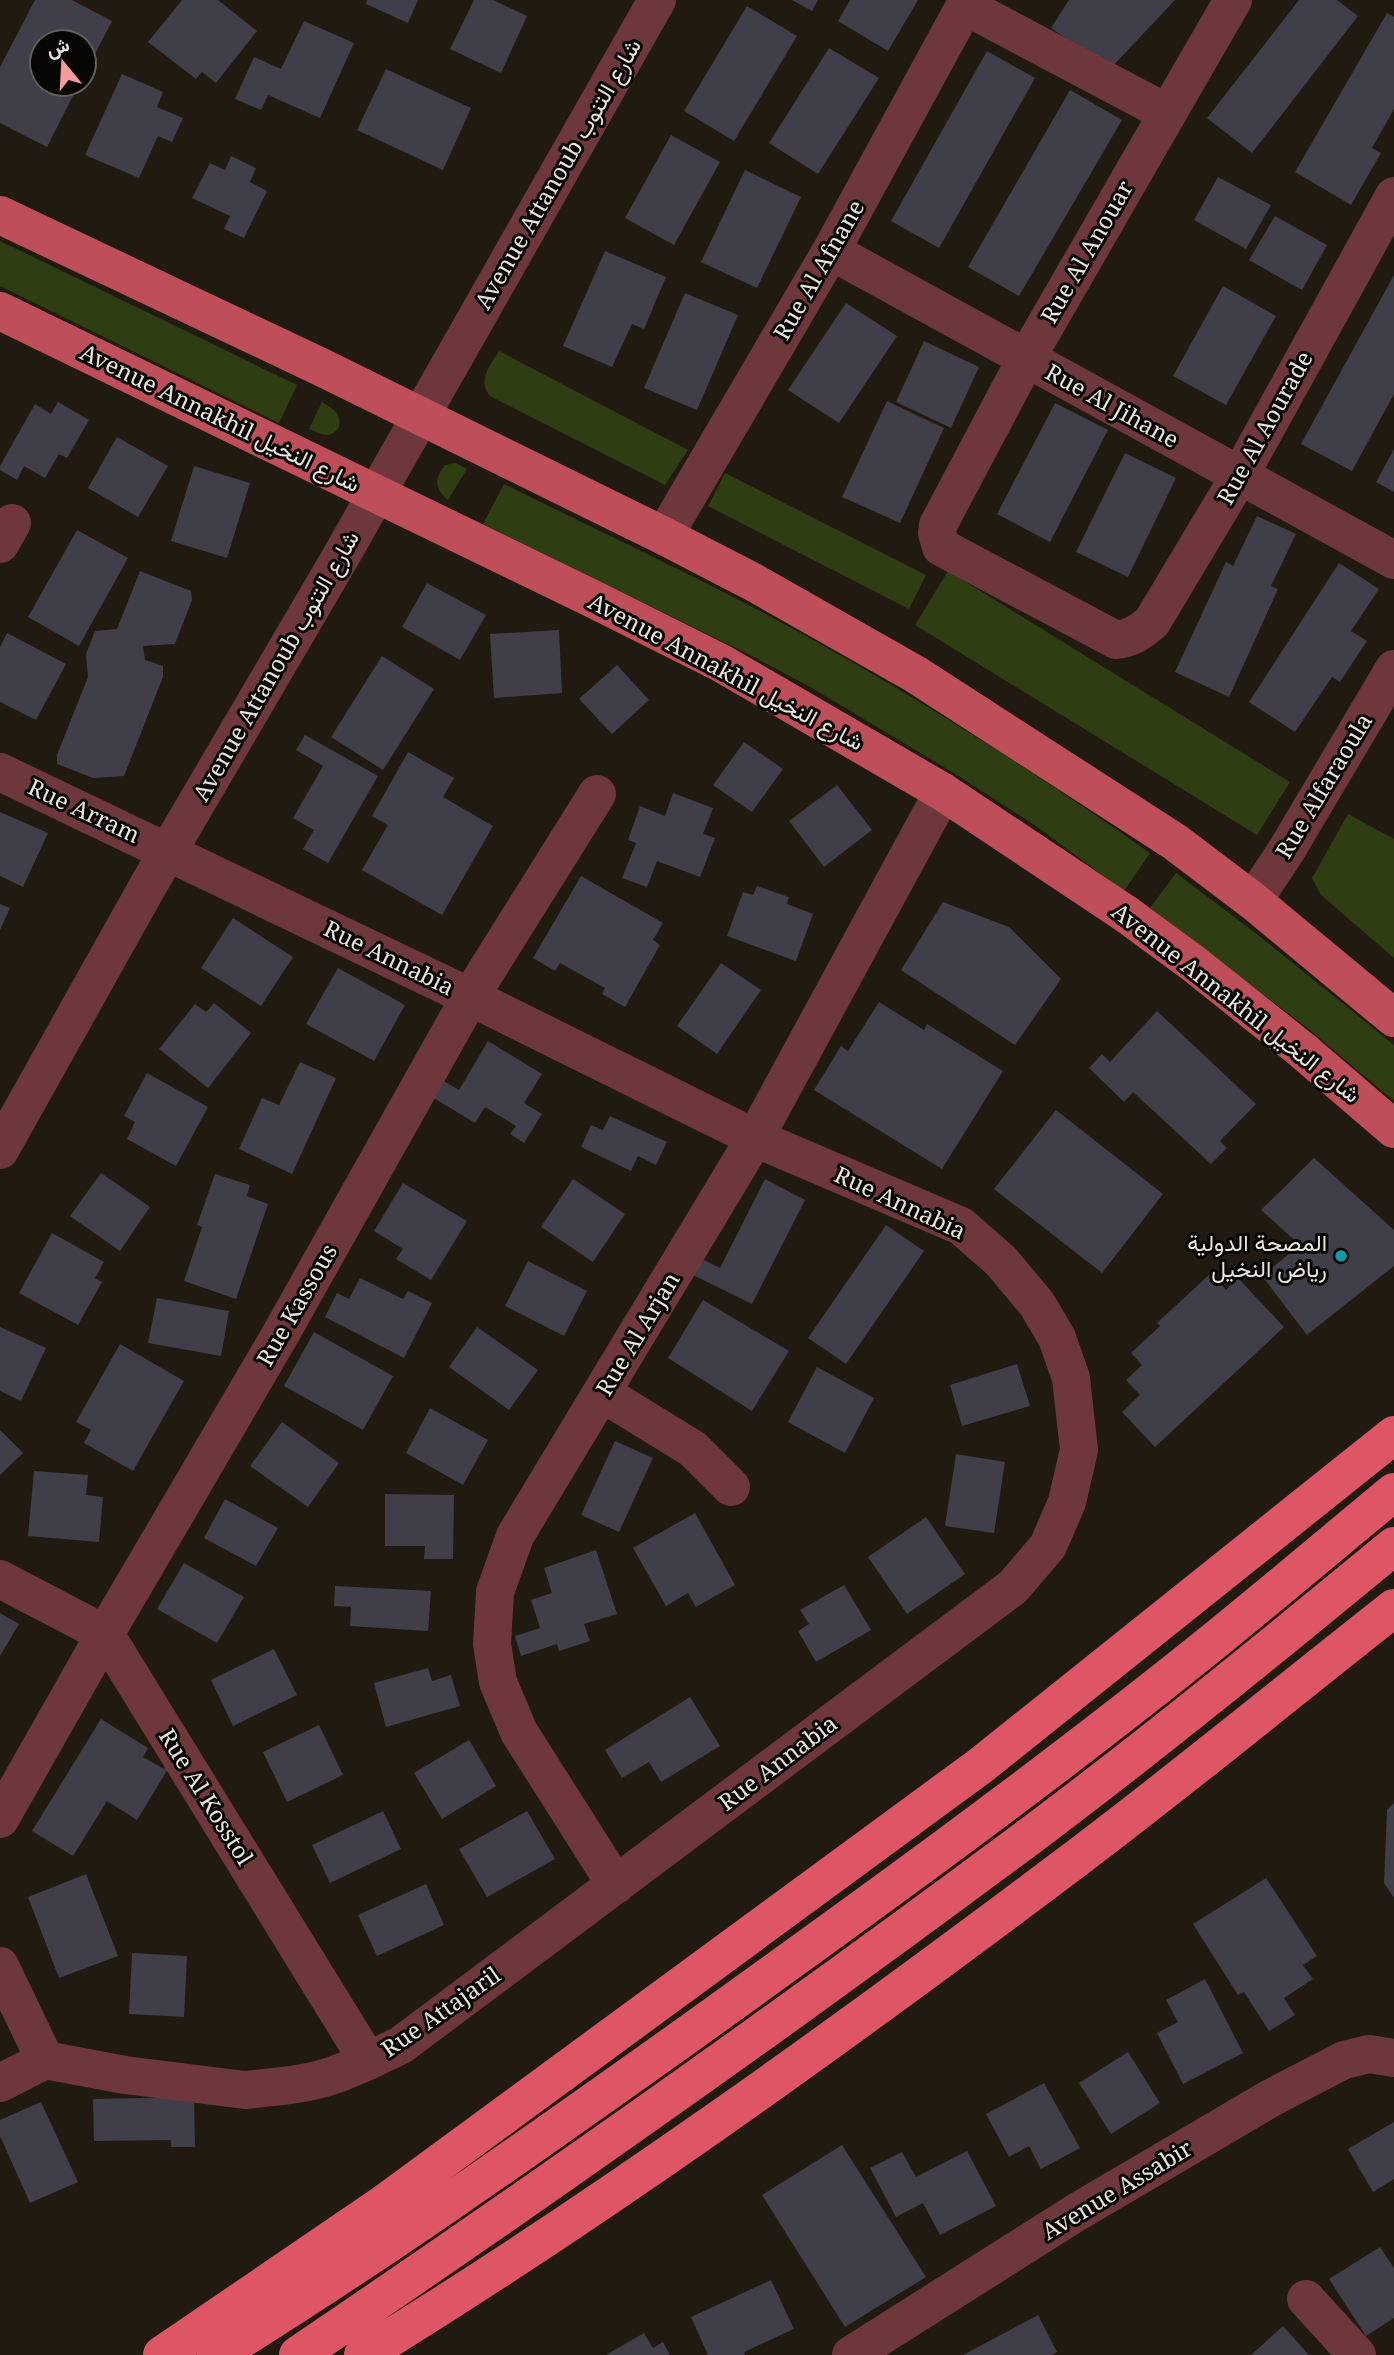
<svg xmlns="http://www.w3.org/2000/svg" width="1394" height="2355" font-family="'Noto Serif',Vazirmatn,serif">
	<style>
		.green { fill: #2f3d13 }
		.building { fill: #3f3e49 }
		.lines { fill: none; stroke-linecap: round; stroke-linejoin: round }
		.minor { stroke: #6d373b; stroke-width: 38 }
		.major { stroke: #be4e5a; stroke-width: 38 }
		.highway { stroke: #de5666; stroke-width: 38 }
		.culture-dot { fill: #0f9aa8; stroke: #080603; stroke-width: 2.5 }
		.labels { text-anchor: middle; stroke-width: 6; stroke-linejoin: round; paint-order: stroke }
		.street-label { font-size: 23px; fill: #e8e4de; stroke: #080603 }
		.poi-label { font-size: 23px; fill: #e8e4de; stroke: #080603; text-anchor: end }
	</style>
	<rect width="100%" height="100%" fill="#201a11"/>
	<path class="green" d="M 0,241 L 297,385 L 279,423 L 0,286 Z
		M 499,351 L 688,450 L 665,485 L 490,396 C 477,380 490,366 499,351 Z
		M 322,402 C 332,408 342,413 339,427 C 330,440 321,434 309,429 Z
		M 456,463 L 467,469 L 448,500 C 435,491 434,477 445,465 Z
		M 725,473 L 926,575 L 909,609 L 708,506 Z
		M 504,484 C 590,527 677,567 762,612 C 896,684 1026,765 1150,853 L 1124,891 L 1036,826 L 957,775 L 812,688 L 746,653 L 483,524 Z
		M 948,571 L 1290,782 L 1257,835 L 915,625 Z
		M 1348,814 L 1394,839 L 1394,958 L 1321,895 L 1312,878 Z
		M 1176,873 L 1262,938 L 1394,1045 L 1394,1101 L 1306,1027 L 1150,908 Z"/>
	<path class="building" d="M 35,0 L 72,0 L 112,21 L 84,75 L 84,42 L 42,42 L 42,84 L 79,84 L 47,147 L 0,123 L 0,67 Z
		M 182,0 L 218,0 L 257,31 L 216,83 L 202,72 L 196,79 L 148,42 Z
		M 367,0 L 418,0 L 408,23 L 366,4 Z
		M 474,0 L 493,0 L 527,16 L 501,73 L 450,49 Z
		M 792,0 L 818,0 L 812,11 Z
		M 850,0 L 918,0 L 888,51 L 838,21 Z
		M 1069,0 L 1175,0 L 1110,69 L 1051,28 Z
		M 1299,0 L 1337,0 L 1358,16 L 1252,153 L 1207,118 Z
		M 747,6 L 797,36 L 734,141 L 684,111 Z
		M 1387,13 L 1394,17 L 1394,109 L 1372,148 L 1381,153 L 1351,205 L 1295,172 Z
		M 304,21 L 354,43 L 320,118 L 268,95 L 261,110 L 235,99 L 254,57 L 281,69 Z
		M 829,48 L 879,78 L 818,174 L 769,143 Z
		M 987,51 L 1035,78 L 939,248 L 891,221 Z
		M 386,69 L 471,108 L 443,170 L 357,130 Z
		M 122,74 L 163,92 L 157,107 L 183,118 L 172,142 L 158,136 L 139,178 L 85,155 Z
		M 1070,90 L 1122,120 L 1019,296 L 968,267 Z
		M 671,135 L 720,162 L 674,245 L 625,218 Z
		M 231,156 L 256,168 L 250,182 L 267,191 L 244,238 L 224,229 L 230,216 L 192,198 L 210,163 L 225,170 Z
		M 745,170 L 801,197 L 757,288 L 701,262 Z
		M 1218,177 L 1271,205 L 1246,249 L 1194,220 Z
		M 1275,216 L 1327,245 L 1302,290 L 1249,260 Z
		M 605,251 L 666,277 L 644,329 L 632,324 L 612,367 L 563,346 Z
		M 1394,275 L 1394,394 L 1352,471 L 1301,444 Z
		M 1223,286 L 1276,316 L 1226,405 L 1173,376 Z
		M 685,293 L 738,315 L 697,410 L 644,388 Z
		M 846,303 L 897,336 L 839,423 L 788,390 Z
		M 924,341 L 979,367 L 951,428 L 896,402 Z
		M 887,401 L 944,428 L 900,523 L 842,497 Z
		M 58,402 L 89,420 L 67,458 L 59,454 L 45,478 L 24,466 L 17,480 L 0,470 L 0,466 L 35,404 L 51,414 Z
		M 1055,403 L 1108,430 L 1050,542 L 997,514 Z
		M 117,437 L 168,466 L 138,517 L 88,488 Z
		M 1394,449 L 1394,492 L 1376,482 Z
		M 1125,453 L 1176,478 L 1128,577 L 1076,552 Z
		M 194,466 L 250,483 L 227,558 L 171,541 Z
		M 1257,516 L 1296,534 L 1271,586 L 1278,589 L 1229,697 L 1175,672 L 1226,562 L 1233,566 Z
		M 77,530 L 128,558 L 79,646 L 28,617 Z
		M 1339,563 L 1379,589 L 1351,631 L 1367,641 L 1340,682 L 1332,677 L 1295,732 L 1249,702 Z
		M 140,571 L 191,591 L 192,600 L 175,644 L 143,646 L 145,660 L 163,666 L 163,677 L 124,776 L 93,778 L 57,764 L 57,755 L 88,677 L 86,654 L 95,631 L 117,629 Z
		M 427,583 L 486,615 L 460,660 L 402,627 Z
		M 559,630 L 562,693 L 494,698 L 490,634 Z
		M 7,633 L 66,664 L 36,720 L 0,702 L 0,647 Z
		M 382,656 L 434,689 L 383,770 L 331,737 Z
		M 617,665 L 649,700 L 612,734 L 579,699 Z
		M 305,735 L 378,776 L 328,863 L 303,849 L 314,830 L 293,818 L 323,766 L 296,750 Z
		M 744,742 L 783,769 L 752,812 L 713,785 Z
		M 408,752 L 454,778 L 443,797 L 493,826 L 442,915 L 362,870 L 388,825 L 372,816 Z
		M 837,785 L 872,830 L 824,867 L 789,821 Z
		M 673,793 L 713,808 L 703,834 L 715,838 L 700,877 L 657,861 L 647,887 L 622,878 L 636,843 L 628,840 L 640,806 L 665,816 Z
		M 0,812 L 48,833 L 23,887 L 0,876 Z
		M 581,876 L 663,923 L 653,940 L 660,945 L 625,1007 L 602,994 L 605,988 L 560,963 L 555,971 L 533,958 Z
		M 757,886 L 789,897 L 787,904 L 813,914 L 796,961 L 727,936 L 743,892 L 753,895 Z
		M 943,902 L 1009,927 L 1061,979 L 1015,1045 L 901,970 Z
		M 0,904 L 10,908 L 0,930 Z
		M 233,918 L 293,957 L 261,1006 L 201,968 Z
		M 721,963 L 761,990 L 717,1054 L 677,1026 Z
		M 338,968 L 405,1005 L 374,1061 L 306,1024 Z
		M 879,1002 L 924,1030 L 927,1024 L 1003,1071 L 942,1169 L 814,1090 L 841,1046 L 848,1051 Z
		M 214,1003 L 251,1033 L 208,1088 L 159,1049 L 195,1004 L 206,1012 Z
		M 1157,1011 L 1256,1104 L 1220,1141 L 1227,1148 L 1211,1164 L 1133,1092 L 1124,1102 L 1089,1068 L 1102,1054 L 1110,1062 Z
		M 488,1041 L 542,1074 L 524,1103 L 542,1114 L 524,1143 L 510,1134 L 516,1126 L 485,1107 L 475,1123 L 427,1094 L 437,1077 L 459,1090 Z
		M 300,1062 L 336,1078 L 292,1174 L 239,1149 L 262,1098 L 279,1105 Z
		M 147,1073 L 208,1107 L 176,1166 L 127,1139 L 135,1122 L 124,1116 Z
		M 1056,1110 L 1163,1194 L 1102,1273 L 994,1189 Z
		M 610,1116 L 667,1142 L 656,1165 L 638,1156 L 631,1171 L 581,1147 L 591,1125 L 603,1130 Z
		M 1314,1158 L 1394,1230 L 1394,1266 L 1307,1335 L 1262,1276 L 1300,1245 L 1261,1210 Z
		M 101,1173 L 150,1207 L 120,1251 L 70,1216 Z
		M 215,1174 L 250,1185 L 247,1196 L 268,1204 L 236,1299 L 184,1281 L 202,1227 L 197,1225 Z
		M 573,1179 L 625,1214 L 593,1262 L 541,1227 Z
		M 765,1179 L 805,1200 L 752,1304 L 687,1272 L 696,1256 L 720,1268 Z
		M 403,1183 L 467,1221 L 431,1280 L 396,1259 L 403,1249 L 374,1231 Z
		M 886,1225 L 924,1251 L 846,1364 L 808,1338 Z
		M 52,1233 L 104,1262 L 95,1278 L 102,1282 L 78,1325 L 19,1293 Z
		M 528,1261 L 587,1291 L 564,1336 L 505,1306 Z
		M 1211,1273 L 1226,1290 L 1238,1278 L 1284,1327 L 1155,1447 L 1122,1412 L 1140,1395 L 1126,1380 L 1142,1365 L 1131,1353 L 1160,1326 L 1157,1323 Z
		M 360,1278 L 403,1299 L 408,1291 L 432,1303 L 404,1358 L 325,1317 L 337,1293 L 349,1299 Z
		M 157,1298 L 229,1311 L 221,1356 L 148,1343 Z
		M 703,1300 L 789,1351 L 752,1411 L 668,1358 Z
		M 0,1327 L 46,1348 L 21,1401 L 0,1391 Z
		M 477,1327 L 538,1370 L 509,1410 L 449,1367 Z
		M 314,1332 L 393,1376 L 363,1430 L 284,1386 Z
		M 120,1344 L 184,1381 L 133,1471 L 84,1443 L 91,1430 L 76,1422 Z
		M 1017,1364 L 1030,1406 L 962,1426 L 950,1385 Z
		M 817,1367 L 874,1398 L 845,1453 L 788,1422 Z
		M 430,1408 L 488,1440 L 463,1485 L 406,1453 Z
		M 282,1422 L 339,1463 L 308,1507 L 250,1466 Z
		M 0,1430 L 23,1453 L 0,1475 Z
		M 615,1441 L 653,1458 L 619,1532 L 581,1515 Z
		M 956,1454 L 1005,1462 L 994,1533 L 945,1526 Z
		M 34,1471 L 88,1475 L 86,1495 L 103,1497 L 99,1542 L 28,1536 Z
		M 385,1494 L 454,1495 L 453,1559 L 424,1559 L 425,1546 L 385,1546 Z
		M 225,1499 L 278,1528 L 256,1566 L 204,1538 Z
		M 695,1513 L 735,1585 L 696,1607 L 688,1593 L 666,1606 L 633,1548 Z
		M 926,1517 L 965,1574 L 907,1614 L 868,1557 Z
		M 596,1550 L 617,1614 L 584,1624 L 590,1641 L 559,1651 L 557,1644 L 521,1656 L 515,1636 L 540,1628 L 531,1600 L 552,1593 L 544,1568 Z
		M 184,1563 L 244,1597 L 217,1643 L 157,1609 Z
		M 844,1585 L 871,1630 L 816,1662 L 798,1631 L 809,1624 L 800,1610 Z
		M 335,1586 L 431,1591 L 428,1631 L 350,1626 L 351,1607 L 334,1606 Z
		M 0,1613 L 19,1624 L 0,1656 Z
		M 274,1649 L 297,1695 L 233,1726 L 211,1680 Z
		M 428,1668 L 432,1681 L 451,1675 L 460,1706 L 386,1727 L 374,1683 Z
		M 690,1697 L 720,1746 L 661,1782 L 649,1762 L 622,1778 L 605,1750 Z
		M 101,1719 L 148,1748 L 143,1757 L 164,1769 L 165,1767 L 168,1769 L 137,1820 L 107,1801 L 73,1856 L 32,1831 Z
		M 319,1725 L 343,1775 L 287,1802 L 263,1752 Z
		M 469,1740 L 496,1786 L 442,1819 L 414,1773 Z
		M 1394,1803 L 1394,1898 L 1384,1883 L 1387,1810 Z
		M 383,1811 L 401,1849 L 330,1883 L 312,1845 Z
		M 527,1811 L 555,1859 L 487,1897 L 459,1849 Z
		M 86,1874 L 118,1956 L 59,1978 L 28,1897 Z
		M 1266,1878 L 1317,1956 L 1303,1965 L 1313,1979 L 1284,1998 L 1295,2015 L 1269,2031 L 1244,1992 L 1238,1995 L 1193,1924 Z
		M 426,1884 L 444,1925 L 377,1956 L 358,1915 Z
		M 132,1953 L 187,1956 L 184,2017 L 129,2014 Z
		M 1205,1979 L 1243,2053 L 1183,2084 L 1157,2033 L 1178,2022 L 1166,2000 Z
		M 1128,2052 L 1160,2103 L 1111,2134 L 1079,2083 Z
		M 1044,2083 L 1080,2148 L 1041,2169 L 1029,2146 L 1009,2157 L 986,2114 Z
		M 194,2097 L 195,2147 L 171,2147 L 171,2140 L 94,2141 L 93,2099 Z
		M 41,2102 L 78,2182 L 30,2203 L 0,2136 L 0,2120 Z
		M 1394,2122 L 1394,2179 L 1373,2192 L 1348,2149 Z
		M 842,2145 L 926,2277 L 845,2327 L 762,2195 Z
		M 967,2151 L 996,2206 L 940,2235 L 923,2203 L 896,2217 L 870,2168 L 902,2152 L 916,2177 Z
		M 1380,2247 L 1394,2268 L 1394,2318 L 1366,2336 L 1329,2279 Z
		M 771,2280 L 794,2329 L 744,2352 L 745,2355 L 708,2355 L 691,2317 Z
		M 1038,2315 L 1057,2352 L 1052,2355 L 963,2355 Z
		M 1283,2326 L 1309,2355 L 1251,2355 Z
		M 644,2333 L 653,2348 L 663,2342 L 670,2355 L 606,2355 Z"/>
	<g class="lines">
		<path class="minor" d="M 1233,0 L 1026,359 L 938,525 L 937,533 L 941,547 L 1116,640 C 1132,638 1140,632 1152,622 L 1240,475 L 1394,196
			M 965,6 L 1167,113
			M 831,251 L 1394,560
			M 664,536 L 831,251 L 968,0
			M 0,544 L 12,523
			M 0,772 L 470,997 L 755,1138 L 961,1226 L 1001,1261 L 1037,1304 L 1057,1338 L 1071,1378 L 1079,1450 L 1067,1502 L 1048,1546 L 1013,1587 L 401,2045 C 378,2056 355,2068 331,2076 C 304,2085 273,2087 245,2090 L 125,2075 L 45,2060 L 0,2083
			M 1253,901 L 1286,851 L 1394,669
			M 0,1150 L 149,884 L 340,558 L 657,0
			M 602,1393 L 693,1449 L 731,1487
			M 0,1579 L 105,1634 L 368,2061
			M 0,1819 L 105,1634 L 279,1337 L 470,997 L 597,794
			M 616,1885 L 519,1732 L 498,1682 L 492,1644 L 495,1592 L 515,1536 L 755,1138 L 943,792
			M 0,1966 L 45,2060
			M 1306,2299 L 1357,2355
			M 851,2355 L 1077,2212 L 1271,2098 L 1344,2060 L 1369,2054 L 1394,2058"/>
		<path class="major" d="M 0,215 L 323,368 L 664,536 L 753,582 L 915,674 L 1175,842 L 1253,901 L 1394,1018
			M 0,311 L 595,600 L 721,663 L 943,792 L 1126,914 L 1194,964 L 1302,1050 L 1394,1129"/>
		<path class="highway" d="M 162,2355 L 382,2205 L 980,1766 L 1394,1435
			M 216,2355 C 376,2256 530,2147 683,2038 C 864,1908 1046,1777 1219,1637 C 1278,1589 1336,1540 1394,1492
			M 298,2355 C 546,2187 790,2015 1030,1836 C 1154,1743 1274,1645 1394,1546
			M 363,2355 C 603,2207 832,2042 1057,1873 C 1171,1788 1282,1696 1394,1608"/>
	</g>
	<circle class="culture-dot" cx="1341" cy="1256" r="7"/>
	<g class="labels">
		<g class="street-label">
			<text transform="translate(558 174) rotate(-60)" y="8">Avenue Attanoub شارع التنوب</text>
			<text transform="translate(1087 252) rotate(-60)" y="8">Rue Al Anouar</text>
			<text transform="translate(819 270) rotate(-60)" y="8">Rue Al Afnane</text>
			<text transform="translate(1112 406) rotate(29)" y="8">Rue Al Jihane</text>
			<text transform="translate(220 418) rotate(26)" y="8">Avenue Annakhil شارع النخيل</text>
			<text transform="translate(1265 428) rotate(-61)" y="8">Rue Al Aourade</text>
			<text transform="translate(276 666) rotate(-60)" y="8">Avenue Attanoub شارع التنوب</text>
			<text transform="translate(726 672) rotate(28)" y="8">Avenue Annakhil شارع النخيل</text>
			<text transform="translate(1324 786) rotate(-59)" y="8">Rue Alfaraoula</text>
			<text transform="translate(84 811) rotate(25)" y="8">Rue Arram</text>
			<text transform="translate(389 958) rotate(26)" y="8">Rue Annabia</text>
			<text transform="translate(1236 1003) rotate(38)" y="8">Avenue Annakhil شارع النخيل</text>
			<text transform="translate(900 1203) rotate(25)" y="8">Rue Annabia</text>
			<text transform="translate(297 1305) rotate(-60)" y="8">Rue Kassous</text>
			<text transform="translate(638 1334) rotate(-59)" y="8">Rue Al Arjan</text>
			<text transform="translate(778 1763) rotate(-37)" y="8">Rue Annabia</text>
			<text transform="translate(206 1797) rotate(58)" y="8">Rue Al Kosstol</text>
			<text transform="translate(441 2012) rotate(-35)" y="8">Rue Attajaril</text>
			<text transform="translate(1117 2190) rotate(-31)" y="8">Avenue Assabir</text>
		</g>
		<g class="poi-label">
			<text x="1327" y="1251">المصحة الدولية<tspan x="1327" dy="26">رياض النخيل</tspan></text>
		</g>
	</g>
	<g transform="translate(63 63) rotate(342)"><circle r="33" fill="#080603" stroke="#625f5b" stroke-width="2"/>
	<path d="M0-5L12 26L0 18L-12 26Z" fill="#f49b9f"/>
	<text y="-10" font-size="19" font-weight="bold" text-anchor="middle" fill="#e8e4de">ش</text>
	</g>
</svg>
